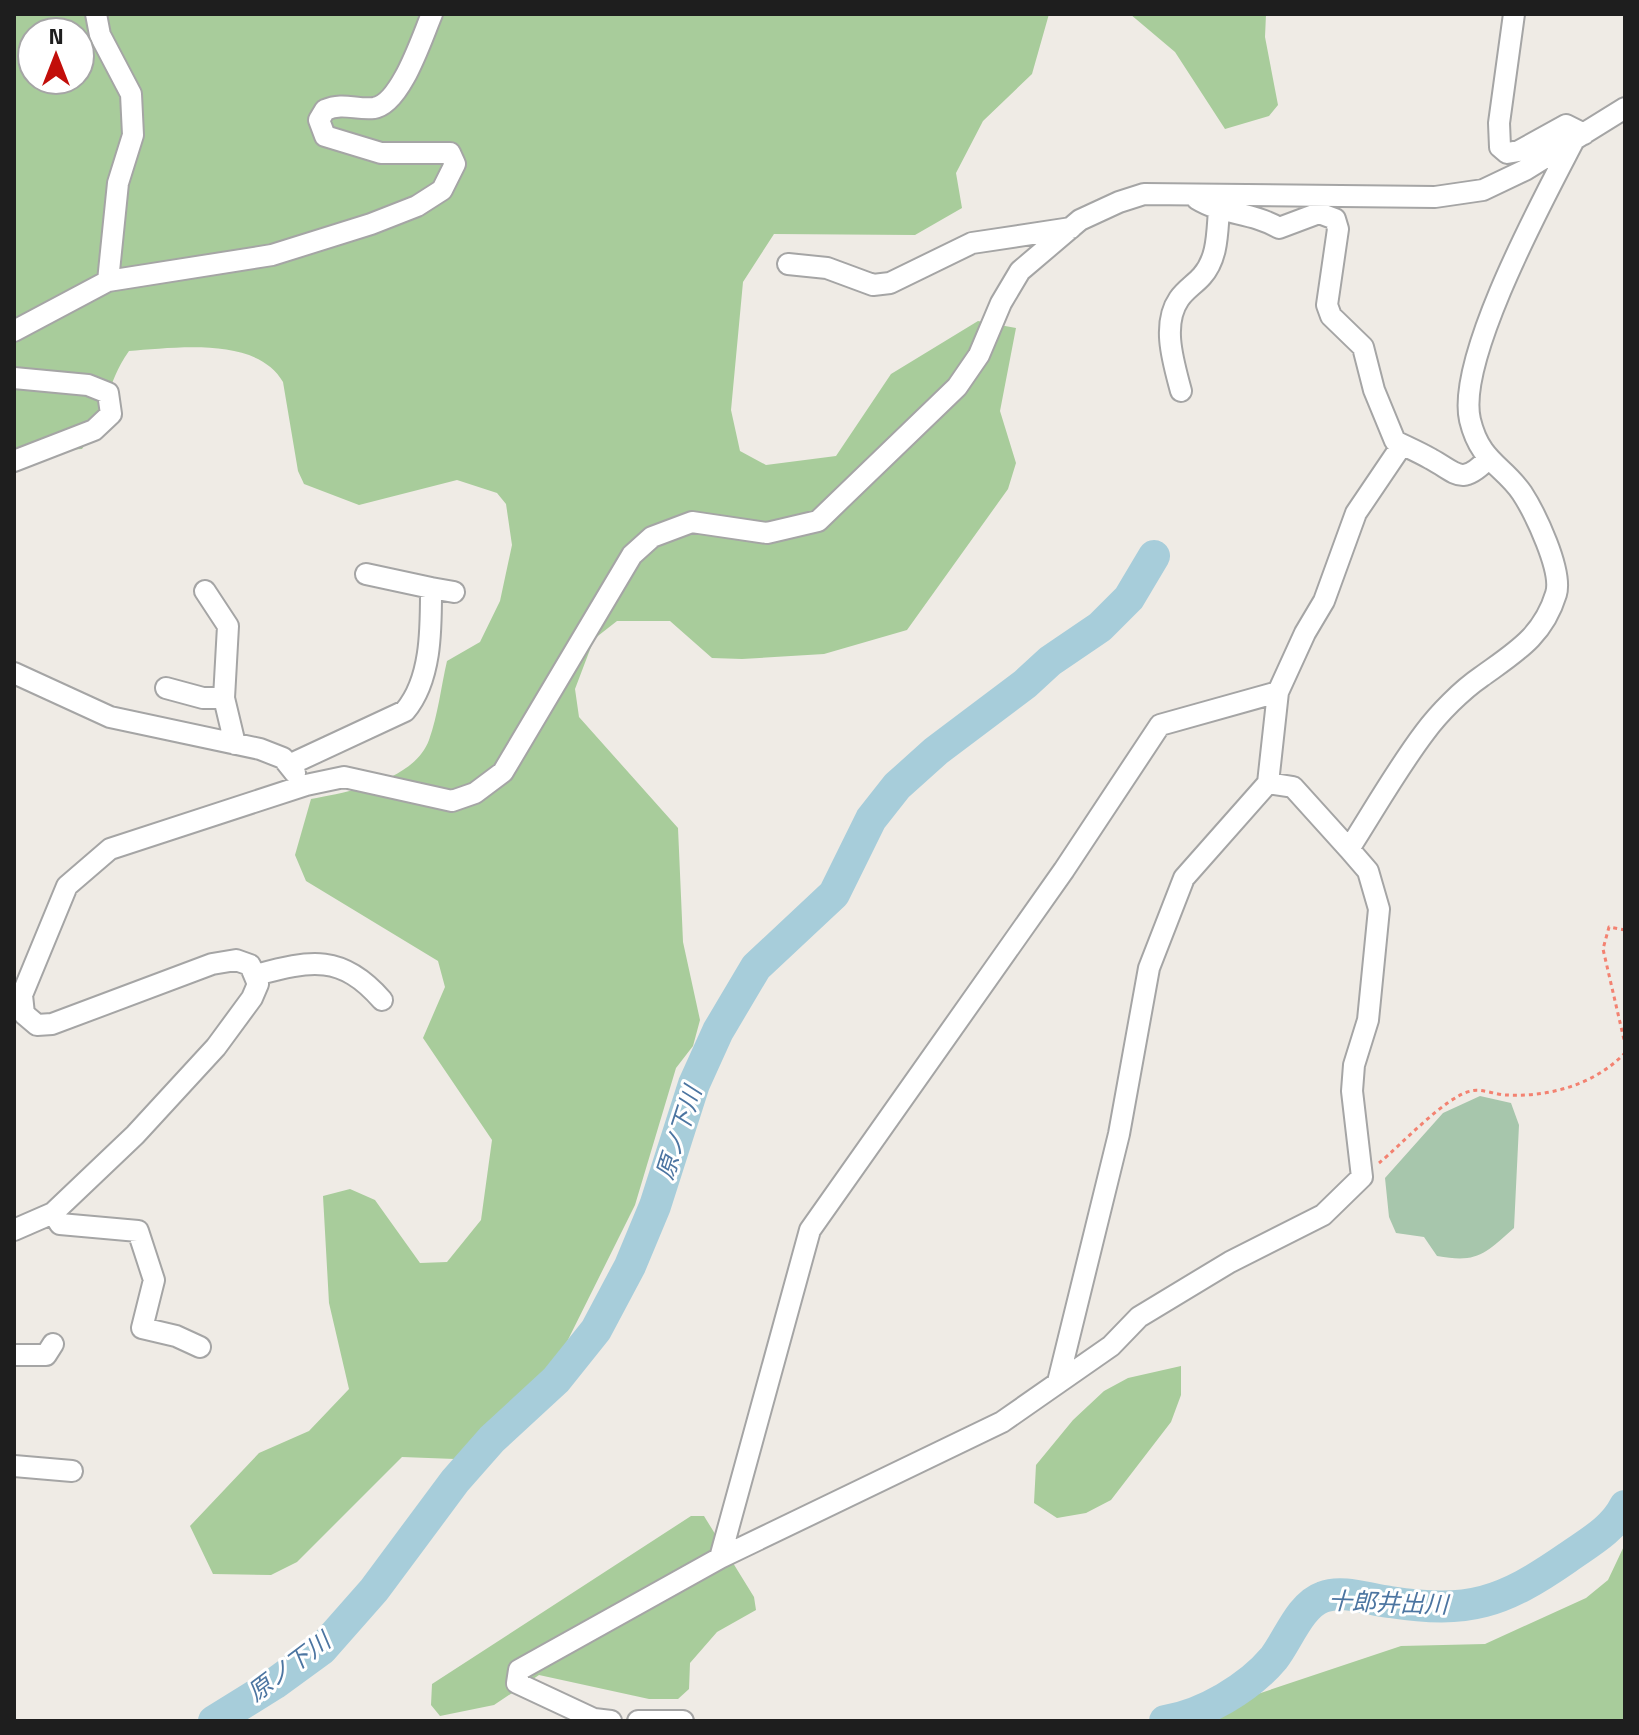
<svg xmlns="http://www.w3.org/2000/svg" width="1639" height="1735" font-family="'Titillium Web','Noto Sans JP',sans-serif">
	<style>
		.forest { fill: #a8cc9b; fill-rule: evenodd }
		.cemetery { fill: #a7c6ac }
		.lines { fill: none; stroke-linecap: round; stroke-linejoin: round }
		.river { stroke: #a7cdda; stroke-width: 32 }
		.street-casing { stroke: #a5a5a5; stroke-width: 24 }
		.path { stroke: #f38271; stroke-width: 3; stroke-dasharray: 4 4; stroke-linecap: butt }
		.street { stroke: #fff; stroke-width: 20 }
		.labels { text-anchor: middle; stroke-width: 6; stroke-linejoin: round; paint-order: stroke }
		.water-label { font-size: 24px; font-style: italic; fill: #4c75a1; stroke: #fff }
	</style>
	<rect width="100%" height="100%" fill="#efebe5"/>
	<path class="forest" d="M 14,14 L 1049,14 L 1032,74 L 983,121 L 956,173 L 962,208 L 915,235 L 774,234 L 743,282 L 731,410 L 740,451 L 766,465 L 836,456 L 891,374 L 978,321 L 1016,328 L 1000,411 L 1016,463 L 1008,489 L 907,630 L 824,654 L 742,659 L 712,658 L 670,621 L 617,621 L 594,639 L 575,689 L 579,717 L 678,828 L 683,942 L 700,1020 L 693,1046 L 676,1068 L 635,1205 L 541,1394 L 455,1459 L 402,1457 L 297,1562 L 271,1575 L 213,1574 L 190,1526 L 259,1453 L 309,1431 L 349,1389 L 329,1303 L 323,1196 L 350,1189 L 375,1200 L 420,1263 L 447,1262 L 481,1220 L 492,1140 L 423,1038 L 445,987 L 438,961 L 306,881 L 295,855 L 311,799 C 348,792 414,781 429,740 C 438,715 441,687 447,661 L 480,642 L 500,601 L 512,545 L 506,504 L 497,493 L 457,480 L 359,505 L 304,484 L 298,471 L 283,382 C 257,336 175,348 129,351 C 105,385 107,416 82,449 L 14,453 ZM 32,32 L 80,32 L 80,80 L 32,80 Z
		M 1130,14 L 1266,14 L 1265,37 L 1278,105 L 1269,116 L 1225,129 L 1175,52 Z
		M 1181,1366 L 1181,1395 L 1171,1422 L 1111,1500 L 1086,1513 L 1057,1518 L 1034,1503 L 1036,1465 L 1073,1420 L 1104,1391 L 1128,1378 Z
		M 691,1516 L 704,1516 L 754,1597 L 756,1610 L 717,1632 L 690,1663 L 689,1689 L 678,1699 L 649,1699 L 539,1675 L 494,1705 L 440,1716 L 431,1705 L 432,1684 Z
		M 1625,1544 L 1625,1721 L 1177,1721 L 1401,1646 L 1485,1644 L 1586,1598 L 1608,1580 Z"/>
	<path class="cemetery" d="M 1480,1096 L 1511,1103 L 1519,1125 L 1514,1228 C 1484,1255 1477,1263 1437,1256 L 1424,1237 L 1396,1233 L 1389,1217 L 1385,1178 L 1443,1113 Z"/>
	<g class="lines">
		<path class="river" d="M 214,1721 L 274,1684 L 322,1649 L 374,1590 L 455,1481 L 492,1439 L 556,1380 L 596,1330 L 630,1266 L 655,1206 L 694,1084 L 718,1031 L 756,967 L 834,894 L 871,819 L 897,786 L 936,751 L 1025,684 L 1050,661 L 1100,627 L 1129,598 L 1154,556
			M 1165,1721 C 1203,1715 1249,1688 1274,1658 C 1288,1640 1300,1605 1323,1597 C 1343,1589 1370,1600 1390,1602 C 1469,1614 1502,1603 1567,1558 C 1588,1543 1613,1530 1625,1506"/>
		<g class="street-casing">
			<path id="street" d="M 96,14 L 100,35 L 131,94 L 133,135 L 118,183 L 108,281
				M 1514,14 L 1499,123 L 1500,147 L 1507,153 L 1519,151 L 1566,125 L 1584,134
				M 1197,199 C 1223,215 1252,212 1279,228 L 1319,213 L 1335,219 L 1338,229 L 1327,305 L 1331,316 L 1363,347 L 1374,390 L 1395,441 C 1407,447 1419,452 1431,459 C 1457,473 1461,486 1487,460
				M 788,264 L 827,268 L 873,285 L 890,283 L 972,243 L 1071,228
				M 14,331 L 108,281 L 272,255 L 371,224 L 417,206 L 442,190 L 455,164 L 450,153 L 381,153 L 325,136 L 319,120 L 325,110 C 343,102 356,110 374,108 C 401,104 422,37 432,14
				M 14,378 L 88,385 L 108,393 L 111,414 L 94,430 L 14,461
				M 1181,391 C 1174,364 1161,325 1179,299 C 1185,290 1195,284 1202,276 C 1218,258 1217,233 1219,210
				M 431,588 L 454,592
				M 205,591 L 228,626 L 224,698 L 235,744
				M 14,673 L 110,717 L 260,749 L 283,758 L 295,773
				M 166,688 L 203,698 L 224,698
				M 289,765 L 405,711 C 432,679 431,627 431,588 L 366,574
				M 1349,849 C 1374,810 1397,769 1425,732 C 1439,713 1462,690 1481,677 C 1514,653 1543,637 1556,594 C 1563,571 1535,513 1522,493 C 1503,465 1480,462 1470,420 C 1456,359 1544,198 1574,140
				M 256,975 C 311,960 342,954 382,1000
				M 53,1213 L 60,1224 L 138,1231 L 154,1280 L 142,1328 L 176,1336 L 200,1347
				M 14,1230 L 53,1213 L 135,1135 L 216,1047 L 252,998 L 258,984 L 250,965 L 236,960 L 212,964 L 52,1024 L 37,1025 L 24,1014 L 22,995 L 67,886 L 110,849 L 306,785 L 344,777 L 452,801 L 475,793 L 503,772 L 632,555 L 652,537 L 692,522 L 767,533 L 818,521 L 957,387 L 979,355 L 1001,303 L 1020,271 L 1080,220 L 1119,202 L 1144,194 L 1435,197 L 1483,190 L 1525,170 L 1625,108
				M 14,1355 L 46,1355 L 53,1344
				M 1058,1382 L 1119,1134 L 1149,968 L 1184,878 L 1268,783 L 1278,692 L 1305,633 L 1324,601 L 1356,513 L 1402,445
				M 14,1466 L 72,1471
				M 720,1558 L 810,1230 L 1064,870 L 1160,725 L 1278,692
				M 611,1721 L 594,1719 L 517,1683 L 519,1670 L 720,1558 L 1002,1422 L 1111,1346 L 1139,1317 L 1230,1262 L 1323,1215 L 1362,1177 L 1352,1091 L 1354,1065 L 1368,1020 L 1379,909 L 1368,871 L 1349,849 L 1293,787 L 1268,783
				M 638,1721 L 683,1721"/>
		</g>
		<path class="path" d="M 1625,930 L 1609,927 L 1603,949 L 1625,1044
			M 1379,1163 C 1401,1145 1446,1096 1471,1091 C 1481,1088 1496,1095 1507,1095 C 1551,1097 1595,1084 1625,1053"/>
		<use href="#street" class="street"/>
	</g>
	<g class="labels">
		<g class="water-label">
			<text transform="translate(679 1133) rotate(-72)" y="8">原ノ下川</text>
			<text transform="translate(1388 1603) rotate(2)" y="8">十郎井出川</text>
			<text transform="translate(289 1667) rotate(-37)" y="8">原ノ下川</text>
		</g>
	</g>
	<rect width="1639" height="1735" fill="none" stroke="#1e1e1e" stroke-width="32"/>
	<g transform="translate(56 56)"><circle r="38" fill="#ffffff" stroke="#a5a5a5" stroke-width="2"/>
	<path d="M0-6L14 30L0 20L-14 30Z" fill="#c20e0a"/>
	<text y="-12" font-size="22" font-weight="bold" text-anchor="middle" fill="#1e1e1e">N</text>
	</g>
</svg>
